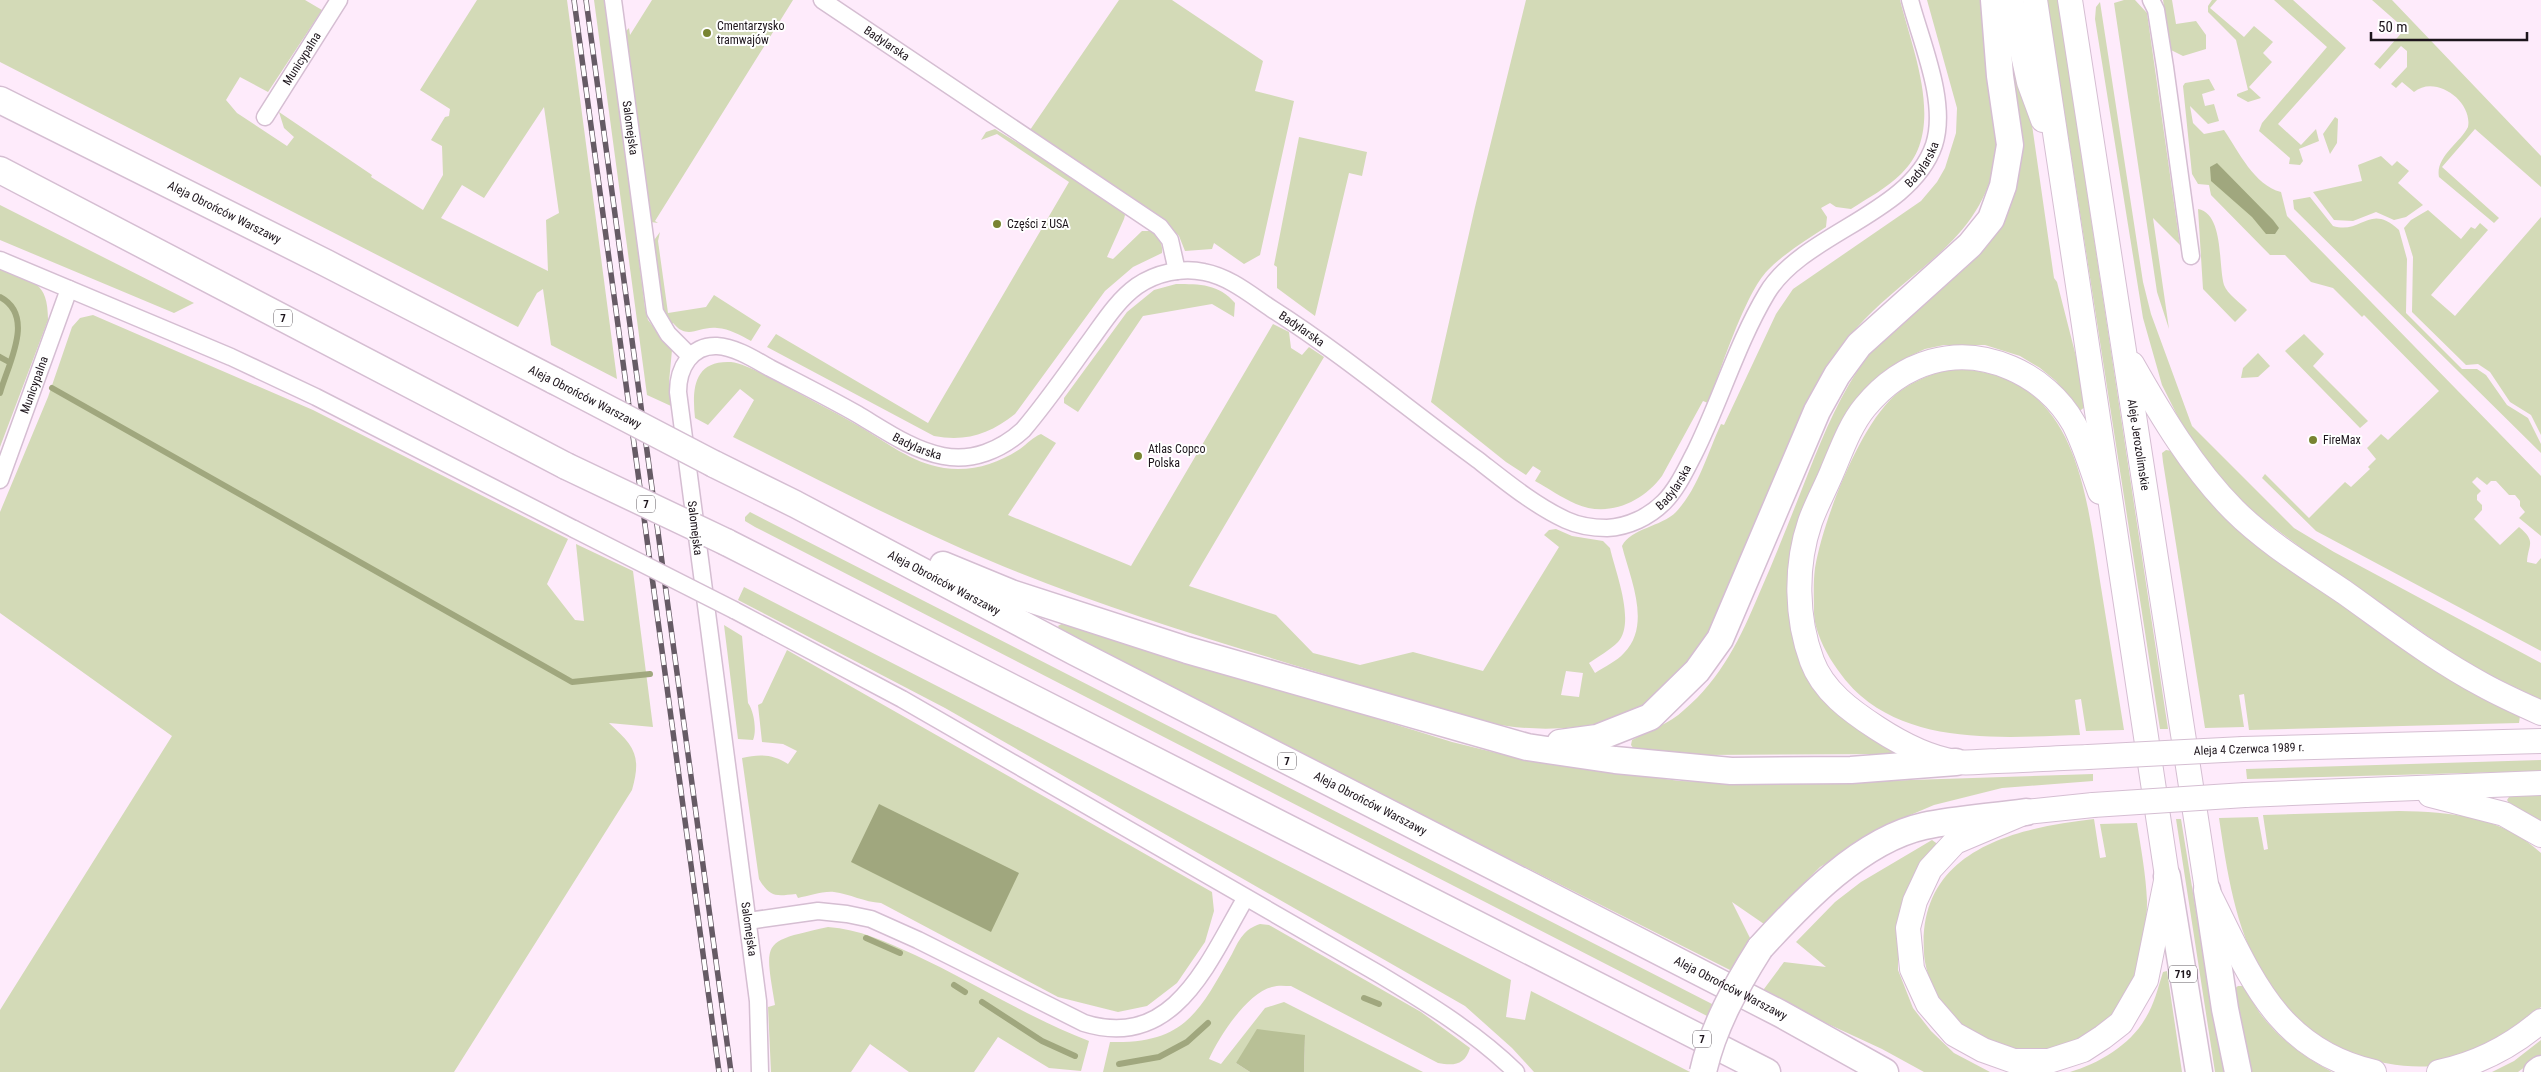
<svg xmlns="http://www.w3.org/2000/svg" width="2541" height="1072" font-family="'Roboto Condensed',sans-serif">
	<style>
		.green { fill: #d3dab7; fill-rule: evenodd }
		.forest { fill: #b8c096 }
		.water { fill: #a0a77e }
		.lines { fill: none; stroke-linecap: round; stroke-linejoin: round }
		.stream { stroke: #a0a77e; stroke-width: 6 }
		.minor-casing { stroke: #d5bed2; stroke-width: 19 }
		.secondary-casing { stroke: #d5bed2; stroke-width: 26 }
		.primary-casing { stroke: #d5bed2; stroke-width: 29 }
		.minor { stroke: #fff; stroke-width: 16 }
		.secondary { stroke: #fff; stroke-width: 24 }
		.primary { stroke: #fff; stroke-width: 26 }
		.rail-casing { stroke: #665b65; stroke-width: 5.5 }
		.rail { stroke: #fff; stroke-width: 4; stroke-dasharray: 11; stroke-linecap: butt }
		.minor-bridge-casing { stroke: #d5bed2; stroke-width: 19; stroke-linecap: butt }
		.secondary-bridge-casing { stroke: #d5bed2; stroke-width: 26; stroke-linecap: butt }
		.primary-bridge-casing { stroke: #d5bed2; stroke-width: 29; stroke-linecap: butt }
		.minor-bridge { stroke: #fff; stroke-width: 16 }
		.secondary-bridge { stroke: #fff; stroke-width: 24 }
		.primary-bridge { stroke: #fff; stroke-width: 26 }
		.poi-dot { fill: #788431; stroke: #fff; stroke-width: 2 }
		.labels { text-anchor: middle; stroke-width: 4; stroke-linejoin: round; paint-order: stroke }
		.shield { fill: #fff; stroke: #615b60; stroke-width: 1 }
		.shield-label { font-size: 11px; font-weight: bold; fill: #1d151c }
		.poi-label { font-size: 12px; fill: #1d151c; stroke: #fff; text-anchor: start }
		.street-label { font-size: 12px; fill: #1d151c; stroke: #fff }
	</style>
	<rect width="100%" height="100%" fill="#feebfb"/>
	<path class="green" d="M 0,0 L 305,0 L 322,10 L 268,92 L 240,77 L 226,100 L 237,113 L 287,146 L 294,137 L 284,128 L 279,112 L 372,175 L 371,177 L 423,210 L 443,175 L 442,146 L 431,140 L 445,117 L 449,116 L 450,109 L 420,90 L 477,0 L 567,0 L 617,379 L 551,345 L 543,289 L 537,293 L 518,327 L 0,62 ZM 544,107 L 559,213 L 546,220 L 548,271 L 441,218 L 462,185 L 484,198 Z
		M 594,0 L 606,0 L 645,308 L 648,320 L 672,350 L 669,382 L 671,406 L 647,395 Z
		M 652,0 L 793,0 L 655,221 L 658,223 L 651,222 L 625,32 L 629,28 L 630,35 Z
		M 1119,0 L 1172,0 L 1263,61 L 1255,91 L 1294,101 L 1260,255 L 1244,264 L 1214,243 L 1212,249 L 1185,251 L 1179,236 L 1167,224 L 1030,130 Z
		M 1526,0 L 1900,0 C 1913,52 1947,131 1901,174 C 1887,188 1868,198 1851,209 L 1836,207 L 1830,203 L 1821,208 L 1827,217 L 1826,227 C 1806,240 1785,253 1768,270 C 1745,293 1721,370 1708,403 L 1703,401 L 1662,476 C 1643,502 1608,518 1576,504 C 1562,498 1548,488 1535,481 L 1541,471 L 1533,466 L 1526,475 L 1506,462 L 1431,402 L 1475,207 Z
		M 1927,0 L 1985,0 C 1989,46 2001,108 1996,152 C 1987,231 1925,261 1873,311 C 1851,332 1833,355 1818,381 C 1804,405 1795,430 1784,455 C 1769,491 1754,527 1739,563 C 1718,616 1695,670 1647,704 C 1612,729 1549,732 1507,726 C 1490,724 1472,718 1455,713 C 1409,701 1363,686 1317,672 C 1208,639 1098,606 993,562 C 904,525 819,480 733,437 L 754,400 L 740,389 L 708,425 L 695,418 C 692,390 693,360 731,362 C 744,363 768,377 780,383 C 805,397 831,410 857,425 C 885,441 911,463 944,468 C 972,472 997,464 1020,449 C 1027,444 1033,437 1041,434 L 1056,443 L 1008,515 L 1131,566 L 1273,324 L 1289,332 L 1291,348 L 1302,355 L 1309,347 L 1324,357 L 1189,586 L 1276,615 L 1313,653 L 1360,665 L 1413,652 L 1483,671 L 1559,547 L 1544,535 L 1549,530 L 1556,529 L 1572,536 L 1603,541 L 1610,548 C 1615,571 1636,622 1618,642 C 1610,650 1598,657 1589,663 L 1595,673 C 1604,667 1617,661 1624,653 C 1652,625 1630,578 1622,546 C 1631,528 1661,527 1676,512 C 1698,489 1708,452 1721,424 L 1724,425 L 1776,314 L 1793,289 L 1921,201 L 1937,182 L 1945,168 L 1956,133 L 1957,108 ZM 1566,671 L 1583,673 L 1579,697 L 1561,695 Z
		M 2047,0 L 2058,0 L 2168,729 L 2160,729 Z
		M 2124,0 L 2135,0 L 2147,13 L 2180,245 L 2153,218 L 2169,329 L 2157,292 L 2114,3 Z
		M 2163,0 L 2172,0 L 2176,24 L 2196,21 L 2206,35 L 2206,49 L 2183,56 L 2171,50 Z
		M 2212,0 L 2217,0 L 2210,8 L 2244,37 L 2254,26 L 2273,42 L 2263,53 L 2272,62 L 2249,87 L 2261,98 L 2248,102 L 2237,96 L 2237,94 L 2248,90 L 2236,40 L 2208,12 L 2208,6 Z
		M 2274,0 L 2293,0 L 2346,48 L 2278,124 L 2301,145 L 2316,129 L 2319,141 L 2299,149 L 2303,161 L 2300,165 L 2289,164 L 2290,158 L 2259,131 L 2262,123 L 2327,47 Z
		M 2372,0 L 2392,0 L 2541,156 L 2541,187 L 2475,129 L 2442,167 L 2499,218 L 2494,223 L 2439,177 C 2435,157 2460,143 2468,127 C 2473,101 2435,74 2414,92 L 2402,82 L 2396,88 L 2391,84 L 2407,67 L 2407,51 L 2401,46 L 2380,69 L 2374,64 L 2405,29 Z
		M 2002,2 L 2031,118 L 2054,278 L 2057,282 L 2081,376 L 2086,406 L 2081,410 L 2078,410 L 2056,381 L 2040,368 L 2020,356 L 1985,345 L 1944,345 L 1925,349 L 1906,358 L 1886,371 L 1815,489 L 1797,645 L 1898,754 L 1701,755 L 1634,749 L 1631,745 L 1632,740 C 1650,730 1669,724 1684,710 C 1721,679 1741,637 1759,594 C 1777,553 1793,512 1809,471 C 1825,431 1841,392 1867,357 C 1930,277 2008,274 2021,153 Z
		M 2100,2 L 2143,282 L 2151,314 L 2192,426 L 2294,528 L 2334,552 L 2541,663 L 2541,700 L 2476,668 L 2455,655 L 2308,553 L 2257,515 L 2222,481 L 2188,437 L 2162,385 L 2143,318 L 2095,19 L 2096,7 Z
		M 2209,79 L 2215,90 L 2202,94 L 2205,106 L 2214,104 L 2219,121 L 2208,124 L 2190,106 L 2193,123 L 2204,134 L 2224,130 C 2239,152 2254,185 2281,192 L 2287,216 L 2541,476 L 2541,536 L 2519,518 L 2525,512 L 2520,506 L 2520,501 L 2515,495 L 2509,495 L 2496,481 L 2491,481 L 2487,485 L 2477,477 L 2472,482 L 2481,491 L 2477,495 L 2477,500 L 2482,505 L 2482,510 L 2474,519 L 2500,545 L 2519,527 C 2537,542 2528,544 2527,562 L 2536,564 L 2541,558 L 2541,651 L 2316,531 L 2262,478 L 2265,474 L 2309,518 L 2345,482 L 2351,487 L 2370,469 L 2368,467 L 2376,459 L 2367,448 L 2381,434 L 2388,440 L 2439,391 L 2364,315 L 2362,317 L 2333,288 L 2311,282 L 2285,255 L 2270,255 L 2211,195 L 2209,185 L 2198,184 L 2192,174 L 2183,86 L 2185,83 Z
		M 2335,117 L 2338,119 L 2337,143 L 2330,154 L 2323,134 Z
		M 995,129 L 1072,176 L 1121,210 L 1125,215 L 1124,219 L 1107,257 L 1113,259 L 1142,231 L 1152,231 C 1159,237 1163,244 1162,253 L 1133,267 L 1105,291 L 1015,414 C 990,434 966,442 934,436 L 767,347 L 776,334 L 928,423 L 1069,182 L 997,134 L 981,140 L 986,132 Z
		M 1299,137 L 1367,152 L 1362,176 L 1349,173 L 1315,316 L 1277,288 L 1277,267 L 1274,265 Z
		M 2381,156 L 2392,166 L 2397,161 L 2409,171 L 2398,183 L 2423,205 L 2406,217 L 2394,220 L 2376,212 L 2353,221 L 2334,220 L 2313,192 L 2362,181 L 2358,165 Z
		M 2310,197 L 2333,226 C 2362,235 2369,202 2399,230 L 2407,259 L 2406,313 L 2462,369 L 2477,369 L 2486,375 L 2507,405 L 2528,418 L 2541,444 L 2541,453 L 2294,209 L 2293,200 Z
		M 0,205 L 194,303 L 174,313 L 0,240 Z
		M 2198,209 C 2224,214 2218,264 2224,285 C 2227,294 2241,303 2247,310 L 2235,322 L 2203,289 Z
		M 2428,210 L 2461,239 L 2471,227 L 2475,229 L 2480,223 L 2488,230 L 2431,295 L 2455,316 L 2541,217 L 2541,435 L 2531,415 L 2510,402 L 2490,372 L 2478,364 L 2466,365 L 2412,312 L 2413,257 L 2404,228 L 2411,220 Z
		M 660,232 L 658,241 L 668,313 L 706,307 L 714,295 L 761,325 L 751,341 C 740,335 730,329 717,328 C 698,326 688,341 673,323 L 669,326 L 663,314 L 652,243 Z
		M 0,269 C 33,281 48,281 48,320 L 0,447 Z
		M 1176,284 C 1200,284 1219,284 1235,303 L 1234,317 L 1212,304 L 1143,316 L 1078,412 L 1064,403 L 1064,398 L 1127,312 L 1154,290 Z
		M 93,315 L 313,410 L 568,539 L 547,584 L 575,620 L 584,621 L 576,544 L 633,571 L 653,727 L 609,723 C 634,746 642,755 632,790 L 454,1072 L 0,1072 L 0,1010 L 172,736 L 0,613 L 0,512 L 48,397 L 72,327 L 80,318 Z
		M 2304,334 L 2324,354 L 2313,366 L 2368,421 L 2360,428 L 2285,351 Z
		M 2258,353 L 2270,366 L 2258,377 L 2241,378 L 2243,368 Z
		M 1950,369 C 2074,369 2085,484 2100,581 C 2108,631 2116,680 2124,730 L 2086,731 L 2081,699 L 2075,700 L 2080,735 C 2009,737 1919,746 1861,696 C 1841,679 1814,640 1814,612 C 1814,599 1813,583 1815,568 C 1823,521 1858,430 1893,397 C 1909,382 1929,375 1950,369 Z
		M 2166,450 L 2172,451 L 2180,462 L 2520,716 L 2519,723 L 2249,730 L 2244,694 L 2239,695 L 2244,727 L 2205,728 L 2163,462 L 2162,453 Z
		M 750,512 L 1714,1005 L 1709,1017 L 755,527 L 745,521 L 745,517 Z
		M 744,587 L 1511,980 L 1506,1017 L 1525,1020 L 1531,991 L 1690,1072 L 1534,1072 L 1512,1048 L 1465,1006 L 945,708 L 738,600 Z
		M 1065,622 L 1452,742 L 1529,761 L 1680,781 L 1788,784 L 2093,774 L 2093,781 L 2002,788 L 1934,805 L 1901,819 L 1820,867 L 1764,924 L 1732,902 L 1752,942 L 1732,971 L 1063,634 L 1058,626 Z
		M 724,625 L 742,636 L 748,703 C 754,711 757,731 753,740 L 738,739 Z
		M 787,650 L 1212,892 L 1214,911 L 1205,942 L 1177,983 L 1147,1006 L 1118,1012 L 1058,997 L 881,903 C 864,902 850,894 834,892 C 822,891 809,896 798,898 L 796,894 C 776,896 770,898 759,879 L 742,758 C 759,754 773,754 788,764 L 797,751 L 783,744 L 762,742 L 758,705 L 762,703 Z
		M 2541,760 L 2541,771 L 2247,779 L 2246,769 Z
		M 2541,793 L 2541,821 L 2509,803 L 2507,800 L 2511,794 Z
		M 2399,811 C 2451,812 2501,816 2541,853 L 2541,1007 C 2517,1031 2504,1039 2472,1052 C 2462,1056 2451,1063 2441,1065 C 2396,1072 2328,1054 2296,1021 C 2284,1008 2272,990 2263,975 C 2235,928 2227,871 2219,818 L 2258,817 L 2264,850 L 2268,849 L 2263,815 Z
		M 2094,819 L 2100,858 L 2106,857 L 2100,824 L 2137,823 C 2141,849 2146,875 2147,901 C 2147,954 2131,1019 2077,1041 C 2066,1045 2057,1050 2045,1050 C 2035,1050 2021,1054 2011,1051 C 2001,1047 1968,1032 1960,1026 C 1942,1011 1925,977 1924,953 C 1917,851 2013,828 2094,819 Z
		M 2176,819 L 2181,819 L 2199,930 L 2226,1072 L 2215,1072 Z
		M 1932,840 L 1939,845 L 1898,928 L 1898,970 L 1913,1008 L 1931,1031 L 1954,1053 L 1990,1072 L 1924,1072 L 1882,1049 L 1761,993 L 1784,962 L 1826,967 L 1796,942 L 1835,902 L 1861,882 Z
		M 1260,924 L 1269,925 L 1421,1012 L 1470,1048 C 1465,1065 1454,1066 1438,1063 L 1291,986 C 1285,986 1278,985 1272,987 C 1247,993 1219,1037 1209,1059 L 1221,1064 L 1265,1008 L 1284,1002 L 1423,1072 L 1304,1072 L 1305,1035 L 1236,1063 L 1250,1072 L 1103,1072 L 1110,1042 C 1185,1044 1199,1012 1232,954 C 1239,940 1244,929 1260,924 Z
		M 828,927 C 859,929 887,942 915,955 C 973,982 1029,1018 1089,1041 L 1081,1071 L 1049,1068 L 998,1037 L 974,1072 L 909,1072 L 870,1044 L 851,1072 L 771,1072 L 768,1007 L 775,1005 C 764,939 762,942 828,927 Z
		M 2167,971 L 2182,1072 L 2070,1072 C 2098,1064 2130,1045 2145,1019 C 2154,1005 2158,988 2163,972 Z
		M 2238,986 L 2243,986 C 2250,995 2255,1007 2262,1016 C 2281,1040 2305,1058 2332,1072 L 2250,1072 L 2233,990 Z
		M 2541,1040 L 2541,1055 L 2518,1072 L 2492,1072 L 2514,1061 Z"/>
	<path class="forest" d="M 1257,1029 L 1305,1035 L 1304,1072 L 1250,1072 L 1236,1063 Z"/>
	<path class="water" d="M 2217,163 L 2273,220 L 2279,228 L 2275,234 L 2266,234 L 2252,217 L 2211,181 L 2210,167 Z
		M 879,804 L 1019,873 L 991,932 L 851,862 Z"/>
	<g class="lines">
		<path class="stream" d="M 0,297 C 36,316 8,364 0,393
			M 0,357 L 9,362
			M 52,388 L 572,682 L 650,674
			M 866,938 L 900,953
			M 954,985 L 965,992
			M 1364,998 L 1379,1004
			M 982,1002 L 1042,1041 L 1075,1056
			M 1119,1064 L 1159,1057 L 1187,1042 L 1208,1023"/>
		<g class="minor-casing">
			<g id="minor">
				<path id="s1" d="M 613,0 L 655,312 L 668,334 L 690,356"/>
				<path id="s2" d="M 822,0 L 1160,227 L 1170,240 L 1177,271"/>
				<path d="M 2151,0 L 2156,10 L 2165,67 L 2191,256"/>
				<path id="s3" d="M 265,117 L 339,0"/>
				<path d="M 0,260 L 231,357 L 316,397 L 574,529"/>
				<path id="s4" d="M 0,480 L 69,289"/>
				<path d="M 734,610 L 902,699 L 1379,974 C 1427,1003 1475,1032 1516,1072"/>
				<path d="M 748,921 L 818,911 L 847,914 L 871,919 L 918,940 L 1084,1023 C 1174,1051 1208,962 1245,899"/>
				<path id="s5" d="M 760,1072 L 758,1001 L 678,392 C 678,368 691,345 717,346 C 735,347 754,359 770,368 C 799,383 829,398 857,414 C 884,430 912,450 943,456 C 972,462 1001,450 1023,430 C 1046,403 1066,374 1087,345 C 1102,325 1116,301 1137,286 C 1156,273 1182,267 1204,272 C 1230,277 1251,295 1272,309 C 1344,355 1409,410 1478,460 C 1505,481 1534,505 1566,520 C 1579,526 1593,528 1607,528 C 1628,527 1649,517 1664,502 C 1677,489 1685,471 1694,454 C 1720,402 1737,343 1767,293 C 1803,233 1910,215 1934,145 C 1948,102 1921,42 1910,0"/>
			</g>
		</g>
		<g class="secondary-casing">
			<g id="secondary">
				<path d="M 2011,0 L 2029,82 L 2043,120"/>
				<path d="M 2035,0 L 2167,876 L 2146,980 L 2121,1023 L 2103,1037 L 2083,1050 L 2049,1061 L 2014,1061 L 1983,1050 L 1954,1034 L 1928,1004 L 1912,969 L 1908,928 L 1915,901 L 1930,869 L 1955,842 L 2026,812 L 2093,805"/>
				<path id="s6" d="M 2070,0 L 2207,890 C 2249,972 2274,1049 2374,1072"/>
				<path d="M 2132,364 C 2161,415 2193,469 2234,510 C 2266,542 2307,567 2344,592 C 2389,624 2434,659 2483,685 C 2501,695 2521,704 2541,713"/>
				<path d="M 2243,749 L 2541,741"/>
				<path d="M 2088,757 C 2058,758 2027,760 1997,761 C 1984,761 1969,764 1956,762 C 1929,758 1900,743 1877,728 C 1851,711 1823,691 1812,661 C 1796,618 1795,566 1810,522 C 1816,505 1825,489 1832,472 C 1841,451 1850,425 1865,407 C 1902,362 1956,344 2011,368 C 2037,379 2060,399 2074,424 C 2085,445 2092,470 2100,492"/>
				<path d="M 2245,795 L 2541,783"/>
				<path d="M 2430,795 L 2504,814 L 2541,835"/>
				<path d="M 2439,1072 C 2477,1064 2512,1046 2541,1021"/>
			</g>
		</g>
		<g class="primary-casing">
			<g id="primary">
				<path id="s7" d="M 0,100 L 326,263 L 555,381"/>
				<path d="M 0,170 L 566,466"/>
				<path id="s8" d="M 714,464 L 795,504 L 1075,652 L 1781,1014 L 1885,1072"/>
				<path d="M 726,542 L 1767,1072"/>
				<path d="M 943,565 L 1011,593 L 1187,650 L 1527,747 L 1615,760 L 1731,771 L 1851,770 L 1956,762"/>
				<path d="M 1560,743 L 1597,738 L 1650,717 L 1697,671 L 1720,639 L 1817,411 L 1837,375 L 1859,345 L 1970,245 L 1991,219 L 2003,186 L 2010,145 L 2000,76 L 1994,0"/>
				<path d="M 2167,876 L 2199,1072"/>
				<path d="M 2207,890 L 2225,1009 L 2238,1072"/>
				<path d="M 1760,948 C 1802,902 1861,840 1924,826 C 1957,819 1992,817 2026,812"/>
				<path d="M 2537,1072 L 2541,1069"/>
			</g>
		</g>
		<use href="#minor" class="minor"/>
		<use href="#secondary" class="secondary"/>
		<use href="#primary" class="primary"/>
		<g class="rail-casing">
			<path id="rail" d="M 574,0 L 719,1072
				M 586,0 L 731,1072"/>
		</g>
		<use href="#rail" class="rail"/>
		<g class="minor-bridge-casing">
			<path id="minor-bridge" d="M 574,529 L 734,610"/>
		</g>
		<g class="secondary-bridge-casing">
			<path id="secondary-bridge" d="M 2088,757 L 2243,749
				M 2093,805 L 2245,795"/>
		</g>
		<g class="primary-bridge-casing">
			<path id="primary-bridge" d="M 555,381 L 714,464
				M 566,466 L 726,542
				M 1703,1072 C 1713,1027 1736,986 1760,948"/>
		</g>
		<use href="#minor-bridge" class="minor-bridge"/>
		<use href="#secondary-bridge" class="secondary-bridge"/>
		<use href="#primary-bridge" class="primary-bridge"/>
	</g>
	<g class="poi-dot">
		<circle cx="707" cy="33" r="5"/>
		<circle cx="997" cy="224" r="5"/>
		<circle cx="2313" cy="440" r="5"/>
		<circle cx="1138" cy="456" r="5"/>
	</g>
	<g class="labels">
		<g class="shield">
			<rect x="274" y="309.5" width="18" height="17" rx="4"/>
			<rect x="637" y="495.5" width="18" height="17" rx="4"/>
			<rect x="1278" y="752.5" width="18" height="17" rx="4"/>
			<rect x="2169" y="965.5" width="28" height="17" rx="4"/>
			<rect x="1693" y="1030.5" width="18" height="17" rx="4"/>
		</g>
		<g class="shield-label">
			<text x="283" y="322">7</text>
			<text x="646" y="508">7</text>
			<text x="1287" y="765">7</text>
			<text x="2183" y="978">719</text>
			<text x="1702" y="1043">7</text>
		</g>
		<g class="poi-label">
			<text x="717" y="30">Cmentarzysko<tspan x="717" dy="14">tramwajów</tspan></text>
			<text x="1007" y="228">Części z USA</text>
			<text x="2323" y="444">FireMax</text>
			<text x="1148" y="453">Atlas Copco<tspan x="1148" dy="14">Polska</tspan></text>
		</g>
		<g class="street-label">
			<text dy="4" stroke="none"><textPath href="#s2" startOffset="78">Badylarska</textPath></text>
			<text dy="4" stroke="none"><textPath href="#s3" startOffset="69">Municypalna</textPath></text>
			<text dy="4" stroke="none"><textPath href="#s1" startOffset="129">Salomejska</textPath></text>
			<text dy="4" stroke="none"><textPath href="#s5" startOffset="2331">Badylarska</textPath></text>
			<text dy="4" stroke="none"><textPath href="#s7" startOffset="251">Aleja Obrońców Warszawy</textPath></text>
			<text dy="4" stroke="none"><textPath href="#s5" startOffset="1461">Badylarska</textPath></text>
			<text dy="4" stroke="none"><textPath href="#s4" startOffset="101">Municypalna</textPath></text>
			<text transform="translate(585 397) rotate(27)" y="4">Aleja Obrońców Warszawy</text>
			<text dy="4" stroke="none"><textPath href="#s5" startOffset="978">Badylarska</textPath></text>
			<text dy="4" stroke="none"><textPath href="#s6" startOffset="450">Aleje Jerozolimskie</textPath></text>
			<text dy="4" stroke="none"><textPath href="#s5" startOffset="1911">Badylarska</textPath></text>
			<text transform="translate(695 528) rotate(83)" y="4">Salomejska</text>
			<text dy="4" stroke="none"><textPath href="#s8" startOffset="259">Aleja Obrońców Warszawy</textPath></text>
			<text transform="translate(2249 749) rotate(-2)" y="4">Aleja 4 Czerwca 1989 r.</text>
			<text dy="4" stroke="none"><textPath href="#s8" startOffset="739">Aleja Obrońców Warszawy</textPath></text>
			<text transform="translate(749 929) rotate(82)" y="4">Salomejska</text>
			<text dy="4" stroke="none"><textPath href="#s8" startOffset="1144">Aleja Obrońców Warszawy</textPath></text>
		</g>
	</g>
	<path d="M2371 32v8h156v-8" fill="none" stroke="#1d151c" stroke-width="2.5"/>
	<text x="2378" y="32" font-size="15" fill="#1d151c" stroke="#ffffff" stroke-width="4" paint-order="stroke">50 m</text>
</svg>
